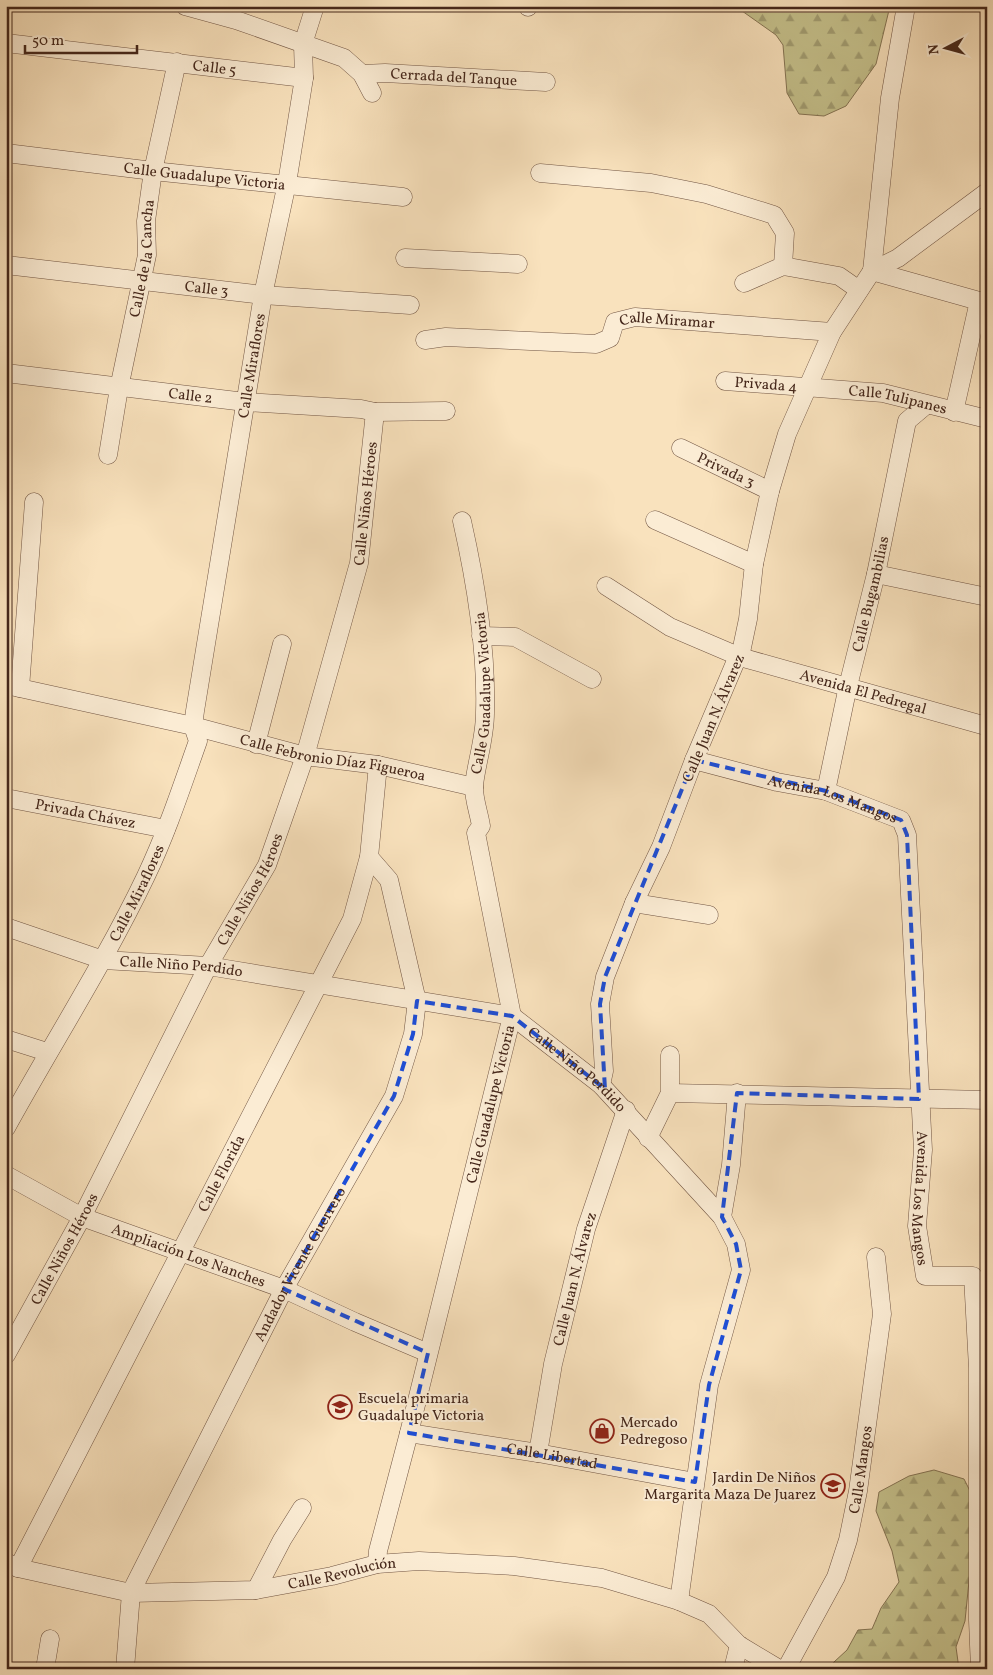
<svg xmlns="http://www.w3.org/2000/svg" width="993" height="1675" font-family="Vollkorn,serif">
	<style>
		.forest { fill: url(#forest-firs); stroke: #857454 }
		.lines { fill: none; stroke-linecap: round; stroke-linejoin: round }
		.minor-casing { stroke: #725644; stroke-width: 19 }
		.minor { stroke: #fbecd4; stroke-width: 18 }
		.marked { fill: none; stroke: #1d4ed8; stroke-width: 4; stroke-dasharray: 10 6; stroke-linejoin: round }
		.labels { text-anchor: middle; stroke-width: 4; stroke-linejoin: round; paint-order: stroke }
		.street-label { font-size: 15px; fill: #45271b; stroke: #fbecd4 }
		.poi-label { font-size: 15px; fill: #45271b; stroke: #fbecd4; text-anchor: start }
	</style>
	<defs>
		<pattern id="forest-firs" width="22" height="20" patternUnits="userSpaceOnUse" patternTransform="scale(1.25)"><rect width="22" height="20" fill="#c5c18c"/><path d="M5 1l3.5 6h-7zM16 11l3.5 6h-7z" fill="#a29d72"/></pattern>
	</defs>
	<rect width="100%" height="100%" fill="#f9e2bd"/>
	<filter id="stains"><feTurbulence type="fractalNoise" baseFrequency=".004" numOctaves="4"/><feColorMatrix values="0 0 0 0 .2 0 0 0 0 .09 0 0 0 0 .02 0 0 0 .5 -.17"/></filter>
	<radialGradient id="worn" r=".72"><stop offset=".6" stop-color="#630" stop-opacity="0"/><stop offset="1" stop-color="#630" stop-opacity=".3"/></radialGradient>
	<path class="forest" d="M 735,6 L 890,6 L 876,64 L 846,106 L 824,116 L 799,114 L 787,93 L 783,45 L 776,35 Z
		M 934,1470 L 964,1479 L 972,1495 L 973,1541 L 965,1621 L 956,1647 L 959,1669 L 830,1669 L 834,1662 L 847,1650 L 858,1630 L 872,1629 L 881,1608 L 899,1582 L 892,1551 L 876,1511 L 879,1492 L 909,1476 Z"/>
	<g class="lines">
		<g class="minor-casing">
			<g id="minor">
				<path d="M 185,6 L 236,20 L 344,58 L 362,74 L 372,93"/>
				<path d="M 528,7 L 528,6"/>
				<path id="s1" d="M 6,43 L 304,78"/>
				<path id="s2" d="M 362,74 L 385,73 L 546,82"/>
				<path id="s3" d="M 6,153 L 153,171 L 403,197"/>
				<path d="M 540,173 L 651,183 L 706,194 L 774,215 L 785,233 L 783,266"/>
				<path d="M 405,258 L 518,264"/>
				<path id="s4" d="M 6,265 L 263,295 L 410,305"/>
				<path d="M 872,271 L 890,98 L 906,6"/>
				<path d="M 872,271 L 979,301 L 954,412"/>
				<path d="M 744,283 L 783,266 L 839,276 L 859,290"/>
				<path id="s5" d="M 425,340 L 446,337 L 596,344 L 610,338 L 615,322 L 635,317 L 832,332"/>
				<path id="s6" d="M 6,373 L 245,402 L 361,409 L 375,412 L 446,411"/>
				<path id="s7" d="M 725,381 L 883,393 L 987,419"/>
				<path id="s8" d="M 681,448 L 770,491"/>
				<path id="s9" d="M 108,455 L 119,388 L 147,255 L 146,221 L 153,171 L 177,62"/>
				<path d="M 655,520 L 754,564"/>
				<path d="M 876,574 L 987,597"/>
				<path d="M 606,586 L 670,627 L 738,656"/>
				<path d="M 481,636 L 515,637 L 592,679"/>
				<path id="s10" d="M 740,657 L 986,726"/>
				<path id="s11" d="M 6,685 L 193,726 L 305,756 L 378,765 L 474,787"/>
				<path d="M 20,688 L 34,502"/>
				<path d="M 256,744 L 282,644"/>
				<path id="s12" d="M 694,760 L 777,782 L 826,791 L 901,820 L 907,835 L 923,1150 L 917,1226 L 925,1276 L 973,1276 L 978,1368 L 978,1620 L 980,1669"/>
				<path id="s13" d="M 826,791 L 848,686 L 876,574 L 907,421 L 926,405"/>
				<path id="s14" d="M 6,798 L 166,829"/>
				<path d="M 634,903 L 709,915"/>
				<path id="s15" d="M 6,927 L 103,960 L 208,966 L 512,1016 L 601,1085 L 722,1217 L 736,1244 L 741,1270 L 709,1385 L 679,1601"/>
				<path d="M 6,1039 L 47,1052"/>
				<path d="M 601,1085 L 604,1071 L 600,1004 L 605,977 L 634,903 L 661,847 L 694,760 L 738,656 L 740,657 L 748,619 L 754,564 L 770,491 L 787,434 L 832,332 L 872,271 L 898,258 L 987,192"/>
				<path d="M 670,1093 L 987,1100"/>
				<path id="s16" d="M 6,1128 C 52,1044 105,962 146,876 C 167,832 182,786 198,741 L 193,726 L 195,711 L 263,295 L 287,183 L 304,78 L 303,44 L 315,6"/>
				<path d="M 648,1138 L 670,1093 L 670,1055"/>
				<path id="s17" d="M 6,1175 L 82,1217 L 284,1289 L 355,1322 L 428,1353"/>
				<path d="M 722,1217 L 731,1165 L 737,1093"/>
				<path id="s18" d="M 6,1355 L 82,1217 L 208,966 L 267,865 L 305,756 L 359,563 L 375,412"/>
				<path id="s19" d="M 409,1433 L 538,1453 L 695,1482"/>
				<path id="s20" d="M 538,1453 L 553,1364 L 586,1229 L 626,1110"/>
				<path id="s21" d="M 6,1562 L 18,1568 L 131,1593 L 256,1590 L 332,1576 L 377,1564 L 419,1561 L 514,1566 L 602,1578 L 679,1601 L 709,1614 L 739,1645 L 779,1669"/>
				<path id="s22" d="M 377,1564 L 378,1551 L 409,1433 L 512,1016 L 476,833 L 481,826 C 479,813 473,797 474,785 C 477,760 485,738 485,713 C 487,648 476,583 462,521"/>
				<path id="s23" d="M 18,1568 L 352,919 L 369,857 L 378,765"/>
				<path d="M 256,1590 L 282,1540 L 302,1508"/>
				<path d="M 45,1669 L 50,1639"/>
				<path id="s24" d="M 125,1669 L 131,1593 L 135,1584 L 284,1289 L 394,1096 L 413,1034 L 417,1001 L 389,880 L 369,857"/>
				<path d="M 733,1669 L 739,1645"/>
				<path id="s25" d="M 786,1669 L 836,1577 L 848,1540 L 858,1491 L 882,1314 L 876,1257"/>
			</g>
		</g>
		<use href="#minor" class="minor"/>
	</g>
	<path class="marked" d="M 694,760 L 826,791 L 901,820 L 907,835 L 919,1099 L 737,1093 L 722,1217 L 736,1244 L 741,1270 L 709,1385 L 695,1482 L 409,1433 L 428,1353 L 284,1289 L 394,1096 L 413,1034 L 417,1001 L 512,1016 L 605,1089 L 600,1004 L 605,977 Z"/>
	<defs>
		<g id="school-ring" transform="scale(1.25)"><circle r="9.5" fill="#fbecd4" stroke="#8f2418" stroke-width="1.5"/><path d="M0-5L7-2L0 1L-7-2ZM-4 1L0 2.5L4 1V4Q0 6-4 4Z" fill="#8f2418"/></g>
		<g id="shop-ring" transform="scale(1.25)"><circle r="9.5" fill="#fbecd4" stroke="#8f2418" stroke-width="1.5"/><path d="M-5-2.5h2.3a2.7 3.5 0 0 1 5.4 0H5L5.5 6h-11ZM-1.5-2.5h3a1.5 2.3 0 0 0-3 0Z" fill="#8f2418"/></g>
	</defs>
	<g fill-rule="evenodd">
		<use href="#school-ring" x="340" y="1407"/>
		<use href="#shop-ring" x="602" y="1431"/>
		<use href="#school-ring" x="833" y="1486"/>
	</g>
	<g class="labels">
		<g class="street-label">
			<text dy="5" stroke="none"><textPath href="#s1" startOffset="210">Calle 5</textPath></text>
			<text dy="5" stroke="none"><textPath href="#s2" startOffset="92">Cerrada del Tanque</textPath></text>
			<text dy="5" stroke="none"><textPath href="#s3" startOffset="200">Calle Guadalupe Victoria</textPath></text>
			<text dy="5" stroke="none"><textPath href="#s9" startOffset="200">Calle de la Cancha</textPath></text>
			<text dy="5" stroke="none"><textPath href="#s4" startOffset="202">Calle 3</textPath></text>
			<text dy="5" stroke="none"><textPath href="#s5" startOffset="256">Calle Miramar</textPath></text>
			<text dy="5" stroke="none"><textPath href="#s16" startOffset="814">Calle Miraflores</textPath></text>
			<text dy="5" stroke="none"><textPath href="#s7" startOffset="41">Privada 4</textPath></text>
			<text dy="5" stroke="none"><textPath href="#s6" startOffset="186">Calle 2</textPath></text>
			<text dy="5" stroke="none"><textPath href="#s7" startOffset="174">Calle Tulipanes</textPath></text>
			<text dy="5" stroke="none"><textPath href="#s8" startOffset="50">Privada 3</textPath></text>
			<text dy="5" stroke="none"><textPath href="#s18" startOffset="931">Calle Niños Héroes</textPath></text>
			<text dy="5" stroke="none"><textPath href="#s13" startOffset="202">Calle Bugambilias</textPath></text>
			<text dy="5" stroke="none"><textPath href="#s10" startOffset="128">Avenida El Pedregal</textPath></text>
			<text dy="5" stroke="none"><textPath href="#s22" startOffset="894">Calle Guadalupe Victoria</textPath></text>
			<text transform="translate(713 718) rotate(-67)" y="5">Calle Juan N. Álvarez</text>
			<text dy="5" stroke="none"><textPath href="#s11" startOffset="335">Calle Febronio Díaz Figueroa</textPath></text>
			<text dy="5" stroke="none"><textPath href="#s12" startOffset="144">Avenida Los Mangos</textPath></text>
			<text dy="5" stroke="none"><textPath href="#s14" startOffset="81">Privada Chávez</textPath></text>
			<text dy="5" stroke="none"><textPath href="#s18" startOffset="526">Calle Niños Héroes</textPath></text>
			<text dy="5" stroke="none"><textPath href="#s16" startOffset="269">Calle Miraflores</textPath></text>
			<text dy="5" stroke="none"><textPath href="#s15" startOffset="181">Calle Niño Perdido</textPath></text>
			<text dy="5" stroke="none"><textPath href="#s15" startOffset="600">Calle Niño Perdido</textPath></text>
			<text dy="5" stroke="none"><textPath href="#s22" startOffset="474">Calle Guadalupe Victoria</textPath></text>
			<text dy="5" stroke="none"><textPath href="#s23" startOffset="444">Calle Florida</textPath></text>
			<text dy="5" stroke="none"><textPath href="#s12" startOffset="596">Avenida Los Mangos</textPath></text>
			<text dy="5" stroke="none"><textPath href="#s18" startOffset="121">Calle Niños Héroes</textPath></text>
			<text dy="5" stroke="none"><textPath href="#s17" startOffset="200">Ampliación Los Nanches</textPath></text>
			<text dy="5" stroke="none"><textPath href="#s24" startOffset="446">Andador Vicente Guerrero</textPath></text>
			<text dy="5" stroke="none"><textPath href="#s20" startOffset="178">Calle Juan N. Álvarez</textPath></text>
			<text dy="5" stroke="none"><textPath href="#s19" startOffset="145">Calle Libertad</textPath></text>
			<text dy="5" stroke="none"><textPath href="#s25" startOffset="215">Calle Mangos</textPath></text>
			<text dy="5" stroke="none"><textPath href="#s21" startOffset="342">Calle Revolución</textPath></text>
		</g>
		<g class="poi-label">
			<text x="358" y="1403">Escuela primaria<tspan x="358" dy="17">Guadalupe Victoria</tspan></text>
			<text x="620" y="1427">Mercado<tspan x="620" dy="17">Pedregoso</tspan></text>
			<text x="816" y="1482" text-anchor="end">Jardin De Niños<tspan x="816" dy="17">Margarita Maza De Juarez</tspan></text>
		</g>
	</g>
	<rect width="993" height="1675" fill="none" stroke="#f9e2bd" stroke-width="25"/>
	<rect x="8" y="8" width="978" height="1660" fill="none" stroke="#45271b" stroke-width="2.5"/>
	<rect x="12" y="12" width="968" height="1650" fill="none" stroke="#45271b"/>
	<g transform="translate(946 48) rotate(264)" stroke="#fbecd4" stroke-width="4" paint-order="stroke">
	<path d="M0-4L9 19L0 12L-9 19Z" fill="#45271b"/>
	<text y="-8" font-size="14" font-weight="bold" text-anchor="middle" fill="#45271b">N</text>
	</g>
	<path d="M25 45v8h112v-8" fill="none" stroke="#45271b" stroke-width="2.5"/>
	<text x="32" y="45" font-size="15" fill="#45271b" stroke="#fbecd4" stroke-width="4" paint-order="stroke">50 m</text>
	<rect width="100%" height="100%" filter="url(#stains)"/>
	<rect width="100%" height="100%" fill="url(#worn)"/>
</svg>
